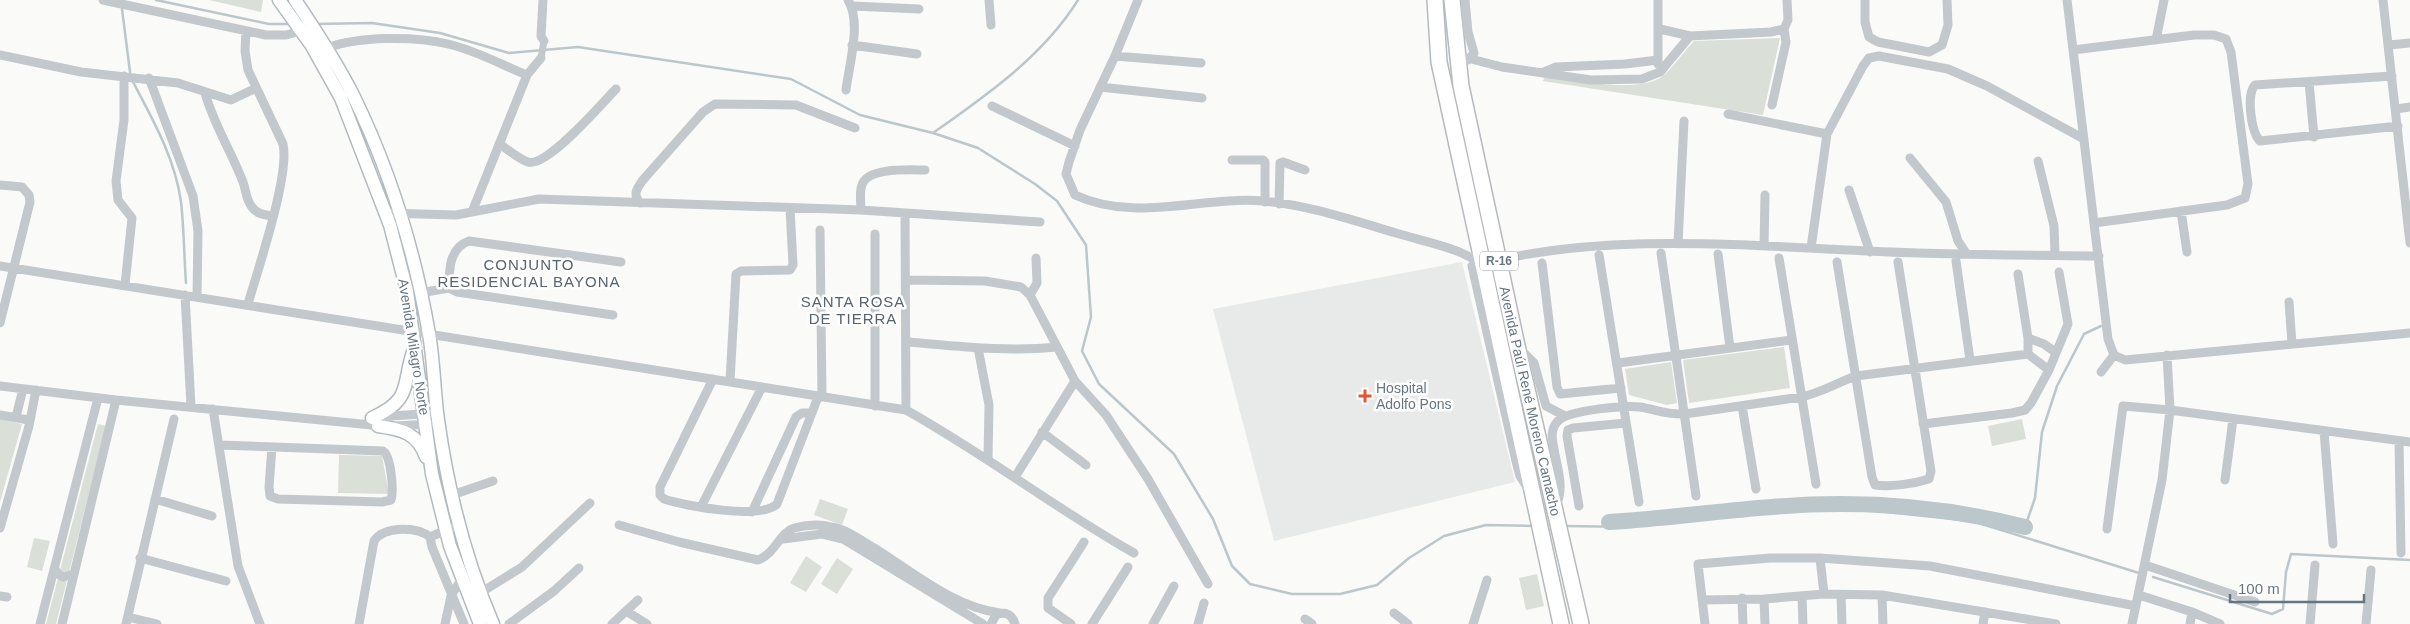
<svg xmlns="http://www.w3.org/2000/svg" width="2410" height="624" font-family="Arial,sans-serif">
	<style>
		.built { fill: #e8e9e9 }
		.green { fill: #dadfd7 }
		.lines { fill: none; stroke-linecap: round; stroke-linejoin: round }
		.stream { stroke: #bbc7cb; stroke-width: 2.5 }
		.river { stroke: #bbc7cb; stroke-width: 16 }
		.secondary-casing { stroke: #b3babf; stroke-width: 15 }
		.primary-casing { stroke: #b5babe; stroke-width: 18 }
		.pedestrian { stroke: #c3c8cc; stroke-width: 7 }
		.minor { stroke: #c3c8cc; stroke-width: 9 }
		.secondary { stroke: #fff; stroke-width: 12 }
		.primary { stroke: #fff; stroke-width: 15 }
		.poi-dot { fill: #e4572e; stroke: #fff; stroke-width: 2 }
		.labels { text-anchor: middle; stroke-width: 5; stroke-linejoin: round; paint-order: stroke }
		.shield { fill: #fff; stroke: #939fa8; stroke-width: 1 }
		.shield-label { font-size: 12px; font-weight: bold; fill: #657683 }
		.street-label { font-size: 14px; fill: #657683; stroke: #fff }
		.poi-label { font-size: 14px; fill: #657683; stroke: #fff; text-anchor: start }
		.neighbourhood-label { font-size: 15px; letter-spacing: 1px; fill: #57646e; stroke: #fff }
	</style>
	<rect width="100%" height="100%" fill="#fafaf8"/>
	<path class="built" d="M 1462,262 L 1515,482 L 1274,541 L 1213,309 Z"/>
	<path class="green" d="M 209,0 L 263,0 L 261,12 Z
		M 1780,38 L 1763,115 L 1543,81 L 1545,76 C 1574,80 1634,93 1660,78 C 1671,71 1685,50 1694,41 Z
		M 1784,347 L 1790,388 L 1689,403 L 1683,360 Z
		M 1671,362 L 1677,403 L 1667,405 L 1629,395 L 1625,369 Z
		M 0,419 L 22,424 L 0,502 Z
		M 2022,419 L 2026,439 L 1992,446 L 1988,426 Z
		M 98,424 L 106,426 L 56,624 L 46,624 Z
		M 339,455 L 382,456 L 389,494 L 338,493 Z
		M 820,499 L 848,509 L 842,525 L 814,515 Z
		M 34,538 L 50,541 L 42,571 L 27,567 Z
		M 806,556 L 822,567 L 806,592 L 790,583 Z
		M 837,558 L 853,569 L 837,594 L 821,584 Z
		M 1537,574 L 1544,606 L 1526,610 L 1519,578 Z"/>
	<g class="lines">
		<path class="stream" d="M 156,0 L 269,24 L 290,24
			M 122,9 L 130,72
			M 316,24 L 372,23 L 440,33 L 509,53 L 578,47 L 791,79 L 860,115 L 933,133 L 978,148 L 1035,184 L 1057,201 L 1086,245 L 1091,317 L 1082,351 L 1099,384 L 1174,454 L 1213,519 L 1232,566 L 1250,584 L 1292,594 L 1340,594 L 1377,585 L 1409,558 L 1444,536 L 1486,525 L 1534,526
			M 132,80 C 152,118 175,158 181,202 C 184,228 184,256 186,283
			M 933,133 C 987,95 1043,56 1078,0
			M 1565,526 L 1631,527 L 1772,511 L 1858,509 L 1972,521 L 2139,573
			M 2025,527 L 2035,498 L 2042,432 L 2057,386 L 2084,334 L 2101,326
			M 2153,577 L 2272,614 L 2283,609 L 2286,572 L 2291,554 L 2410,560"/>
		<path class="river" d="M 1609,522 C 1663,519 1717,511 1772,507 C 1856,500 1943,506 2025,527"/>
		<g class="secondary-casing">
			<path id="secondary" d="M 279,0 L 312,46 L 341,98 L 390,225 L 407,291 L 432,474 L 450,546 L 480,624
				M 295,0 C 316,31 337,63 354,97 C 390,171 415,253 429,334 C 434,362 434,392 438,420 C 448,491 465,559 493,624
				M 372,418 C 414,399 401,385 414,349
				M 378,426 C 401,429 418,433 426,457"/>
		</g>
		<g class="primary-casing">
			<g id="primary">
				<path d="M 1435,0 L 1439,62 L 1561,624"/>
				<path id="s1" d="M 1452,0 L 1461,86 L 1518,350 L 1581,624"/>
			</g>
		</g>
		<path class="pedestrian" d="M 541,58 L 544,41"/>
		<path class="minor" d="M 103,0 L 266,35 L 286,35 L 301,31
			M 543,0 L 541,36 L 544,41
			M 989,0 L 991,25
			M 1138,0 L 1115,56 L 1080,130 L 1069,162 L 1066,174 L 1075,195 C 1135,223 1200,196 1263,201 C 1309,205 1352,220 1396,233 C 1415,239 1436,243 1454,250 C 1464,253 1473,259 1482,264
			M 1465,0 L 1468,32 L 1474,53 L 1468,60
			M 1658,0 L 1658,64
			M 1865,0 L 1865,22 L 1869,37 L 1878,42 L 1929,52 L 1942,45 L 1948,25 L 1947,0
			M 2067,0 L 2108,339 L 2114,355 L 2125,360 L 2410,333
			M 2383,0 L 2410,243
			M 852,6 L 919,9
			M 1660,29 L 1690,36 L 1771,32 L 1784,29
			M 246,31 L 245,51 L 248,70 L 283,144 C 290,175 258,269 248,304
			M 2156,40 L 2164,0
			M 852,45 L 917,54
			M 2389,45 L 2410,43
			M 327,48 C 358,36 415,36 448,44 C 475,50 502,65 527,75 L 472,212
			M 2073,50 L 2194,35 L 2214,35 L 2226,39 L 2231,52 L 2248,184 L 2245,198 L 2227,205 L 2094,223
			M 0,55 L 81,72 L 178,83 L 231,100 L 256,88
			M 1115,56 L 1201,63
			M 1471,59 L 1502,67 L 1591,80 L 1642,79 L 1660,72 L 1690,36
			M 1544,72 L 1556,67 L 1625,64 L 1658,60
			M 527,75 L 541,58
			M 124,76 L 124,120 L 116,181 L 118,200 L 132,218 L 125,285
			M 2392,76 L 2255,85 C 2246,94 2251,132 2260,141 L 2398,126
			M 149,78 L 193,196 L 198,231 L 197,297
			M 2309,82 L 2314,137
			M 1100,87 L 1202,98
			M 846,90 C 849,65 862,22 848,0
			M 205,93 C 214,125 231,151 243,182 C 246,190 246,200 252,207 C 256,214 265,215 272,216
			M 1772,105 L 1786,42 L 1784,29 L 1788,20 L 1787,0
			M 992,106 L 1075,146
			M 2396,109 L 2410,107
			M 1728,114 L 1827,134
			M 499,144 C 508,149 518,159 528,162 C 547,168 602,103 616,89
			M 1910,158 L 1946,202 L 1958,241 L 1966,253
			M 1232,160 L 1263,160 L 1265,162 L 1265,202
			M 2038,161 L 2054,226 L 2055,255
			M 0,185 L 22,187 L 29,195 L 30,202 L 0,323
			M 1849,190 L 1870,252
			M 640,203 C 633,194 636,190 642,181 L 703,112 L 715,104 L 796,105 L 855,128
			M 1279,204 L 1280,163 L 1283,162 L 1305,170
			M 861,210 C 861,203 859,192 862,185 C 867,167 910,170 925,170
			M 2181,211 L 2187,252
			M 386,213 L 456,215 L 539,199 L 861,210 L 1040,222
			M 905,213 L 906,410
			M 820,230 L 822,397
			M 875,234 L 875,406
			M 1678,244 L 1684,121
			M 1764,246 L 1765,195
			M 1811,248 L 1827,134 L 1863,66 L 1869,58 L 1879,56 L 1948,69 L 1987,86 L 2084,139
			M 1661,253 L 1696,496
			M 1718,254 L 1730,348
			M 1599,255 L 1639,502
			M 1779,258 L 1816,484
			M 1956,261 L 1970,360
			M 1837,262 L 1872,477 L 1875,485 C 1891,487 1913,484 1929,479 L 1931,471 L 1898,262
			M 1542,263 L 1557,387 L 1560,394 L 1621,388
			M 0,266 L 906,410 C 985,454 1056,509 1134,553
			M 2018,274 L 2028,338 L 2028,354
			M 906,280 L 985,281 L 1021,287 L 1030,295 L 1075,381 L 1106,415 L 1148,479 L 1208,584
			M 449,288 C 449,270 449,248 469,241 L 621,262
			M 420,293 L 449,288 L 457,292 L 613,315
			M 185,295 L 191,406
			M 1030,295 L 1037,283 L 1036,258
			M 2289,302 L 2292,344
			M 2028,338 L 2044,344 L 2055,352
			M 907,342 C 957,346 1007,352 1057,347
			M 978,348 L 989,405 L 988,459
			M 1519,348 L 1534,363 L 1546,406 L 1565,416
			M 1618,363 L 1791,340
			M 2101,372 L 2114,355
			M 713,379 L 660,487 L 660,495 L 664,499 C 685,506 761,520 777,504 L 818,397
			M 730,381 L 736,274 L 741,271 L 790,270 L 793,265 L 790,208
			M 0,386 L 116,400 L 382,426
			M 1742,406 L 1756,489
			M 213,409 L 238,566 L 260,624
			M 0,415 L 29,420
			M 16,417 L 23,389
			M 376,417 L 437,413
			M 1923,424 L 2012,413 L 2025,410 L 2031,403 L 2049,370 L 2068,324 L 2059,272
			M 395,426 L 430,424
			M 2324,431 L 2333,544
			M 1042,432 L 1086,465
			M 2399,441 L 2401,553
			M 219,445 L 383,451 C 391,456 394,490 391,500 L 382,502 L 278,499 L 270,496 L 269,487 L 272,447
			M 1015,477 L 1075,381
			M 2225,480 L 2233,419
			M 1527,487 L 1520,476 L 1516,461 L 1472,266 C 1600,232 1737,245 1868,251 C 1945,255 2022,255 2099,256
			M 452,495 L 493,481
			M 155,499 L 212,516
			M 1556,505 C 1565,488 1557,468 1554,449 C 1552,439 1550,429 1558,421 C 1569,410 1625,405 1640,407 C 1658,410 1666,415 1685,414 L 1801,397 C 1821,393 1836,383 1856,376 L 2028,354 L 2049,370
			M 1579,506 L 1567,436 L 1568,430 L 1573,428 L 1626,423
			M 701,507 L 762,387
			M 752,512 L 796,417 L 802,413 L 812,413
			M 619,525 L 679,542 L 758,560 C 775,554 780,532 794,528 C 806,525 820,524 832,527 C 848,530 862,541 876,549 C 914,573 954,607 1000,613
			M 0,528 L 29,426 L 36,390
			M 2107,529 L 2123,406 L 2170,410 L 2410,442
			M 430,537 L 432,547 L 464,624
			M 783,539 L 822,534 L 843,539 L 983,624
			M 140,558 L 226,581
			M 1820,558 L 1824,594
			M 2145,565 L 2255,602
			M 55,569 L 58,574 L 63,577 L 74,574
			M 480,593 L 522,567 L 590,503
			M 1841,595 L 1842,624
			M 1882,595 L 1883,624
			M 2139,595 L 2192,612 L 2220,624
			M 0,596 L 7,597
			M 1802,596 L 1803,624
			M 1742,598 L 1743,624
			M 1764,599 L 1765,624
			M 1702,600 L 1764,599 L 1824,594 L 1882,595 L 2056,624
			M 626,611 L 647,624
			M 1394,613 L 1408,624
			M 128,617 L 157,624
			M 1305,619 L 1312,624
			M 40,624 L 98,398
			M 62,624 L 116,400
			M 126,624 L 174,419
			M 359,624 L 374,541 C 384,526 417,526 430,537 L 451,528
			M 445,624 L 451,596 L 462,578
			M 509,624 L 554,591 L 579,568
			M 612,624 L 638,600
			M 991,624 L 996,615 C 1005,611 1012,614 1015,624
			M 1071,624 L 1048,608 L 1048,598 L 1084,542
			M 1092,624 L 1128,567
			M 1153,624 L 1174,586
			M 1198,624 L 1204,603
			M 1473,624 L 1487,580
			M 1705,624 L 1698,564 L 1770,558 L 1820,558 L 1930,566 L 2136,606
			M 1983,624 L 1985,612
			M 2132,624 L 2162,480 L 2170,410 L 2167,355
			M 2190,624 L 2192,612
			M 2310,624 L 2315,565
			M 2366,624 L 2371,570"/>
		<use href="#secondary" class="secondary"/>
		<use href="#primary" class="primary"/>
	</g>
	<path class="poi-dot" d="M1362.5 388.5h5v5h5v5h-5v5h-5v-5h-5v-5h5z"/>
	<g class="labels">
		<rect class="shield" x="1480" y="251.5" width="38" height="19" rx="4"/>
		<g class="shield-label">
			<text x="1499" y="265">R-16</text>
		</g>
		<g class="street-label">
			<text transform="translate(414 347) rotate(81)" y="5">Avenida Milagro Norte</text>
			<text dy="5" stroke="none"><textPath href="#s1" startOffset="409">Avenida Paúl René Moreno Camacho</textPath></text>
		</g>
		<g class="poi-label">
			<text x="1376" y="393">Hospital<tspan x="1376" dy="16">Adolfo Pons</tspan></text>
		</g>
		<g class="neighbourhood-label">
			<text x="529" y="270">CONJUNTO<tspan x="529" dy="17">RESIDENCIAL BAYONA</tspan></text>
			<text x="853" y="307">SANTA ROSA<tspan x="853" dy="17">DE TIERRA</tspan></text>
		</g>
	</g>
	<path d="M2230 594v8h134v-8" fill="none" stroke="#657683" stroke-width="2.5"/>
	<text x="2238" y="594" font-size="15" fill="#657683" stroke="#ffffff" stroke-width="4" paint-order="stroke">100 m</text>
</svg>
